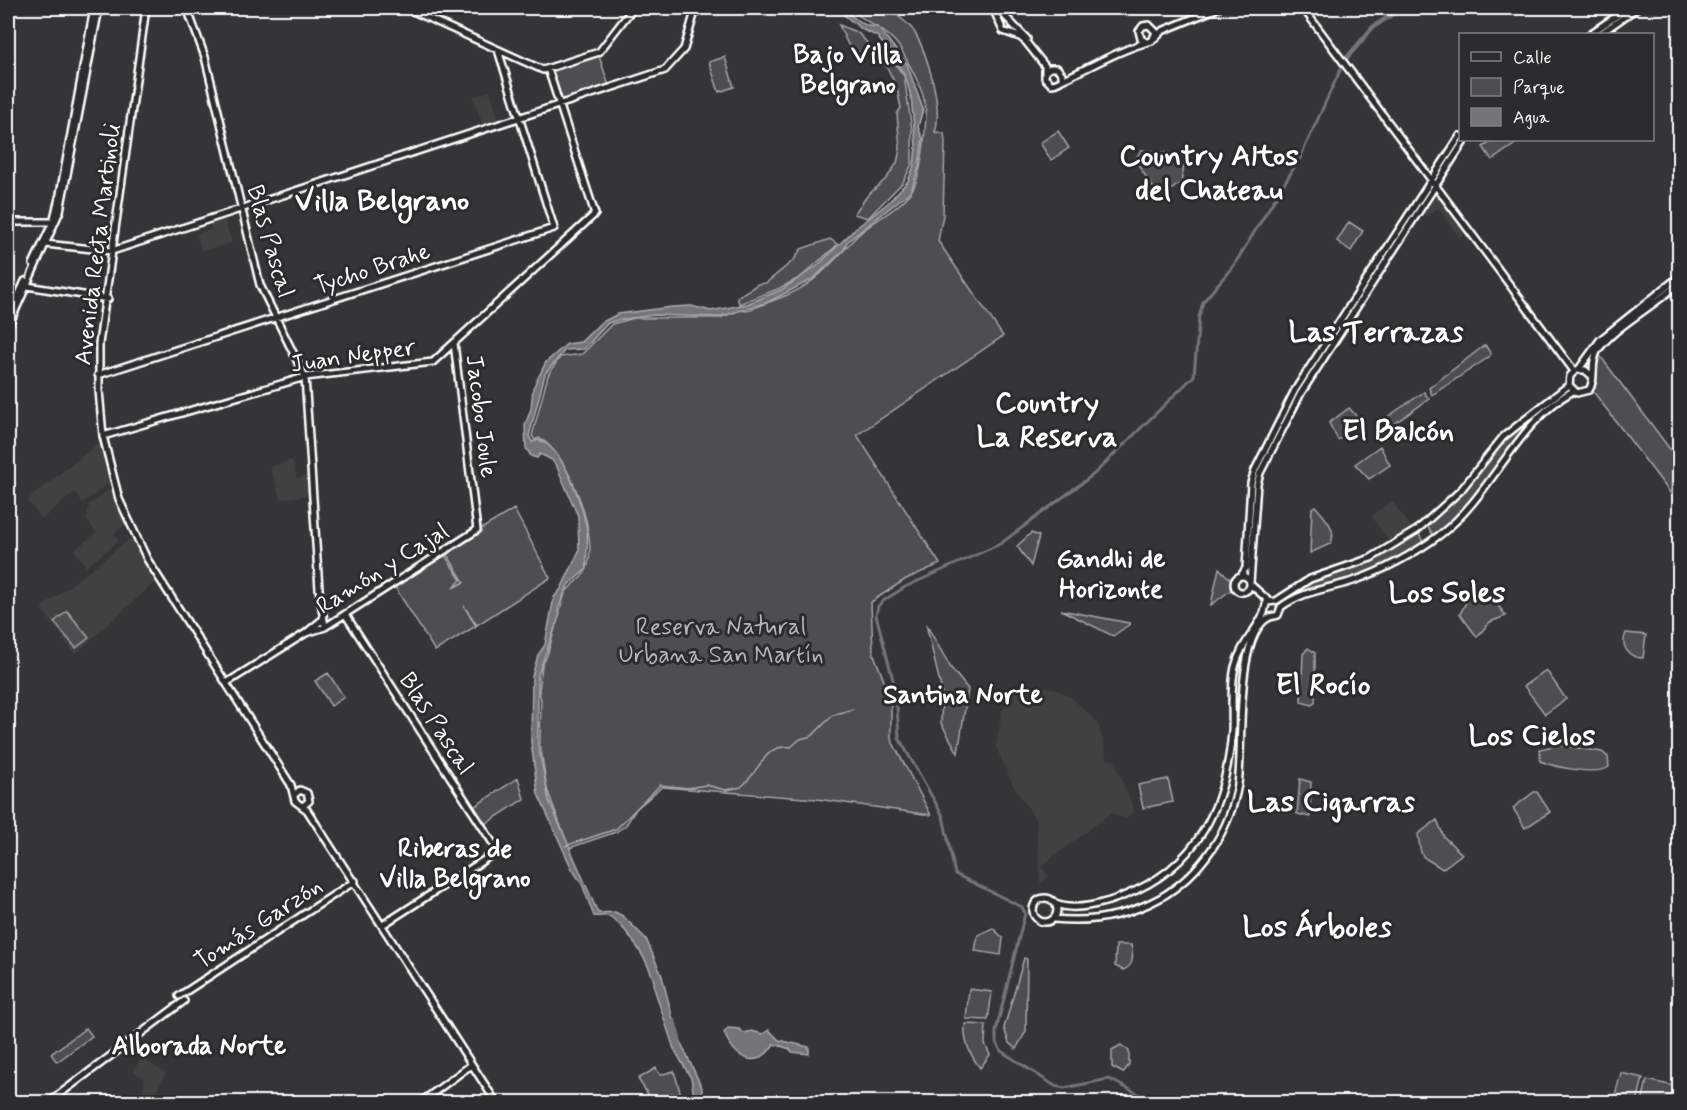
<svg xmlns="http://www.w3.org/2000/svg" width="1687" height="1110" font-family="Mynerve,sans-serif">
	<style>
		.built { fill: #404243 }
		.green { fill: #4c4f50; stroke: #a6a7a8; stroke-width: 1.5 }
		.water { fill: #737576; stroke: #abacad; stroke-width: 1.5 }
		.lines { fill: none; stroke-linecap: round; stroke-linejoin: round }
		.stream { stroke: #abacad; stroke-width: 1.5 }
		.canal { stroke: #737576; stroke-width: 3 }
		.river { stroke: #737576; stroke-width: 4.5 }
		.major-casing { stroke: #fff; stroke-width: 10 }
		.major { stroke: #2a2d2e; stroke-width: 5 }
		.labels { text-anchor: middle; stroke-width: 6; stroke-linejoin: round; paint-order: stroke }
		.street-label { font-size: 24px; fill: #fff; stroke: #2a2d2e }
		.park-label { font-size: 24px; fill: #b7b9b9; stroke: #2a2d2e }
		.neighbourhood-label { font-size: 26px; font-weight: bold; fill: #fff; stroke: #2a2d2e }
		.district-label { font-size: 30px; font-weight: bold; fill: #fff; stroke: #2a2d2e }
	</style>
	<rect width="100%" height="100%" fill="#333536"/>
	<filter id="ink" filterUnits="userSpaceOnUse"><feTurbulence type="fractalNoise" baseFrequency=".0167" numOctaves="2"/><feDisplacementMap in="SourceGraphic" scale="12" xChannelSelector="R" yChannelSelector="G"/><feConvolveMatrix kernelMatrix="1 2 1 2 8 2 1 2 1" color-interpolation-filters="sRGB"/></filter>
	<g filter="url(#ink)">
		<path class="built" d="M 490,91 L 500,124 L 484,129 L 473,97 Z
			M 1433,188 L 1466,233 L 1460,238 L 1438,208 L 1427,216 L 1418,210 Z
			M 223,216 L 232,243 L 202,251 L 196,234 L 212,229 L 209,221 Z
			M 100,442 L 111,481 L 83,503 L 75,492 L 42,519 L 27,500 Z
			M 292,460 L 297,478 L 309,475 L 310,495 L 281,499 L 270,467 Z
			M 111,488 L 126,523 L 114,534 L 119,541 L 86,567 L 74,550 L 96,533 L 87,520 L 89,505 Z
			M 1392,501 L 1413,530 L 1391,544 L 1371,516 Z
			M 131,538 L 156,581 L 75,654 L 41,608 Z
			M 1021,681 L 1056,689 L 1073,699 L 1098,723 L 1108,760 L 1114,760 L 1134,810 L 1126,819 L 1111,813 L 1041,866 L 1049,877 L 1040,883 L 1036,820 L 1012,783 L 996,747 L 1002,711 Z
			M 141,1058 L 166,1073 L 152,1098 L 143,1092 L 144,1079 L 133,1071 Z"/>
		<path class="green" d="M 850,8 C 860,8 874,5 883,8 C 893,11 910,24 915,33 C 928,55 943,108 935,132 L 944,133 L 945,142 L 943,215 L 938,241 L 1003,336 L 857,435 L 940,564 L 906,579 L 871,602 L 873,652 L 891,699 L 891,739 L 931,815 L 817,799 L 662,787 L 636,809 L 626,825 L 616,832 L 569,848 L 547,789 L 540,743 L 541,700 L 539,691 L 542,665 L 547,656 L 565,593 C 571,584 582,580 586,570 C 601,539 569,454 539,438 L 535,440 L 532,436 L 548,375 L 560,357 L 582,354 L 612,324 L 635,318 L 720,318 L 740,310 L 747,311 C 769,301 795,295 813,280 C 830,267 843,250 858,235 C 874,220 898,210 911,192 C 923,174 925,133 926,115 C 927,95 911,68 902,51 C 889,29 867,25 850,8 Z
			M 839,25 L 858,33 L 872,48 L 890,57 L 904,76 L 912,130 L 912,164 L 903,182 L 868,218 L 854,214 L 867,196 L 887,178 L 897,163 L 900,149 L 897,114 L 901,108 L 897,88 L 887,67 L 863,50 L 857,53 C 846,47 845,36 839,25 Z
			M 599,56 L 609,86 L 561,102 L 551,71 Z
			M 725,57 L 734,87 L 719,92 L 709,62 Z
			M 1058,131 L 1069,148 L 1051,160 L 1040,143 Z
			M 1494,140 L 1521,140 L 1492,160 L 1483,147 Z
			M 1141,150 L 1185,155 L 1182,182 L 1162,196 L 1158,195 L 1135,160 Z
			M 1349,222 L 1363,231 L 1351,251 L 1337,241 Z
			M 830,239 L 837,244 L 835,247 L 801,277 L 778,289 L 739,304 L 737,297 L 758,284 L 766,283 L 794,260 L 801,249 Z
			M 1485,345 L 1491,354 L 1489,357 L 1432,395 L 1429,388 Z
			M 1598,353 L 1675,456 L 1671,494 L 1592,390 Z
			M 1568,388 L 1570,391 L 1546,412 L 1455,520 L 1433,535 L 1427,525 L 1464,489 L 1513,429 Z
			M 1424,392 L 1429,399 L 1378,435 L 1374,426 Z
			M 1349,408 L 1363,423 L 1338,440 L 1329,423 Z
			M 1380,446 L 1390,465 L 1369,479 L 1355,464 Z
			M 1315,506 C 1324,516 1339,531 1330,544 L 1310,553 L 1312,508 Z
			M 514,509 L 550,578 L 477,625 L 464,606 L 476,626 L 435,651 L 393,584 L 443,552 L 461,580 L 453,588 L 464,582 L 445,551 Z
			M 1031,533 L 1039,536 L 1031,566 L 1017,546 Z
			M 1415,534 L 1419,534 L 1424,544 L 1379,570 L 1284,603 L 1281,601 L 1310,581 L 1370,560 Z
			M 1219,568 L 1230,579 L 1231,590 L 1211,605 Z
			M 1488,592 L 1506,616 L 1490,622 L 1477,637 L 1460,614 L 1469,597 Z
			M 1061,610 L 1129,623 L 1130,624 L 1113,636 Z
			M 67,611 L 89,638 L 76,648 L 54,622 Z
			M 926,624 L 951,668 L 968,689 L 958,753 L 941,723 L 942,692 Z
			M 1626,633 L 1646,635 L 1643,658 C 1628,658 1620,646 1626,633 Z
			M 1308,648 L 1315,653 L 1315,702 L 1312,705 L 1301,702 L 1303,654 Z
			M 1546,670 L 1566,699 L 1545,714 L 1524,686 Z
			M 328,673 L 344,697 L 331,706 L 315,681 Z
			M 1558,745 L 1602,752 L 1608,757 L 1609,767 C 1597,776 1554,767 1540,761 L 1540,749 Z
			M 518,778 L 524,799 L 484,825 L 472,808 Z
			M 1168,779 L 1173,802 L 1143,808 L 1138,785 Z
			M 1300,779 L 1311,782 L 1310,817 L 1297,814 Z
			M 1534,792 L 1537,792 L 1550,812 L 1525,828 L 1513,808 Z
			M 1437,820 L 1444,837 L 1462,854 L 1442,869 C 1421,853 1422,865 1418,834 Z
			M 993,928 L 1003,938 L 1001,955 L 975,951 L 978,935 Z
			M 1116,945 L 1131,945 C 1133,955 1135,966 1123,970 L 1115,966 Z
			M 1024,958 L 1027,959 L 1026,1031 L 1016,1049 L 1009,1043 L 1004,1028 Z
			M 969,989 L 992,992 L 988,1020 L 966,1019 Z
			M 965,1024 L 986,1025 L 985,1044 L 990,1055 L 980,1068 C 970,1055 963,1041 965,1024 Z
			M 86,1028 L 92,1036 L 57,1062 L 51,1054 Z
			M 1121,1045 L 1129,1051 L 1129,1065 L 1123,1073 L 1112,1067 L 1112,1050 Z
			M 656,1068 L 660,1075 L 674,1071 L 683,1102 L 653,1102 L 638,1079 Z
			M 1621,1073 L 1643,1078 L 1637,1102 L 1613,1102 Z
			M 1647,1080 L 1679,1087 L 1679,1102 L 1642,1102 Z"/>
		<path class="water" d="M 835,8 L 842,8 C 854,17 861,27 878,27 L 907,64 L 923,109 L 918,127 L 923,139 L 919,167 L 911,191 L 847,242 L 844,250 L 813,279 L 768,302 L 719,317 L 654,315 L 618,320 L 608,323 L 584,349 L 565,350 L 545,374 L 529,436 L 532,442 L 538,440 C 563,445 584,508 587,531 C 589,543 585,556 587,569 L 568,585 L 558,609 L 560,614 L 538,675 L 538,744 L 549,800 L 598,913 L 615,912 L 623,916 L 646,939 L 662,976 L 676,1032 L 702,1088 L 702,1102 L 695,1102 L 691,1078 L 674,1049 L 654,988 C 658,975 623,919 607,916 C 603,915 599,917 594,916 L 582,884 L 572,869 L 538,794 L 531,742 L 532,676 L 538,655 L 545,645 L 554,597 L 561,589 L 579,551 L 578,516 L 557,467 L 552,460 L 540,454 L 537,458 L 531,456 L 526,448 L 525,425 L 531,409 L 533,388 L 546,362 L 567,344 L 581,342 L 600,323 L 618,314 L 672,307 L 691,306 L 711,311 L 747,304 L 781,290 L 817,266 L 856,228 L 888,203 L 908,181 L 914,166 L 916,146 L 911,97 L 905,75 L 877,36 L 863,30 Z
			M 728,1028 L 739,1029 L 744,1033 L 752,1031 L 763,1034 L 769,1030 L 779,1040 L 809,1047 L 809,1054 L 792,1052 L 790,1049 L 774,1044 C 756,1072 735,1058 724,1033 Z"/>
		<g class="lines">
			<path class="stream" d="M 565,846 L 616,829 L 660,785 L 688,788 L 706,785 L 726,790 L 741,787 C 761,771 763,744 791,747 L 800,739 L 812,736 L 833,715 L 853,709"/>
			<path class="canal" d="M 1154,1102 L 1109,1079 L 1064,1088 L 1055,1086 L 1001,1051 L 996,1042 L 996,1031 L 1025,913 L 1022,907 L 955,874 L 943,816 L 899,738 L 896,691 L 876,615 L 878,606 L 883,601 L 905,587 L 1000,544 L 1094,474 L 1194,376 L 1199,317 L 1203,302 L 1234,265 L 1300,158 L 1343,64"/>
			<path class="river" d="M 1345,60 L 1373,27 L 1402,8
				M 674,1021 L 679,1039"/>
			<g class="major-casing">
				<path id="major" d="M 146,8 L 99,344 L 99,390 L 103,436 L 119,499 L 147,559 L 291,785 L 295,801 L 307,810 L 496,1102
					M 187,8 L 205,57 L 260,285 L 305,377 L 319,589 L 325,627
					M 406,8 L 543,70 L 599,52 L 633,8
					M 993,8 L 1003,31 L 1020,37 L 1026,42 L 1045,66 L 1045,78 L 1051,84 C 1058,84 1059,81 1064,79 C 1092,66 1123,48 1152,41 L 1156,32 L 1149,25 L 1143,26 L 1139,31 L 1141,39 L 1146,42
					M 997,8 L 1027,39
					M 1303,8 L 1574,371
					M 1590,34 L 1628,8
					M 1600,34 L 1637,8
					M 1155,38 L 1162,31 L 1218,8
					M 1046,71 L 1050,68 L 1057,68 L 1062,74 L 1062,80
					M 8,222 L 53,222
					M 45,244 L 112,251
					M 115,250 L 665,70 L 684,49 L 696,8
					M 33,264 L 53,222 L 60,194 L 94,8
					M 27,286 L 108,299
					M 8,318 L 25,281
					M 8,327 L 60,211 L 99,8
					M 1579,369 L 1600,340 L 1680,276
					M 98,375 L 554,228 L 498,50
					M 1592,376 L 1585,370 L 1576,370 L 1570,376 L 1569,385 L 1577,393 L 1589,390 C 1597,378 1589,364 1598,350 C 1617,324 1656,306 1680,282
					M 103,436 L 305,377 L 433,362 L 595,214 L 548,69
					M1234 584a8 8 0 1 1 16 0a8 8 0 1 1-16 0Z
					M 1241,576 L 1246,568 L 1251,483 L 1255,470 L 1295,390 L 1460,136
					M 1250,583 L 1257,484 L 1260,473 L 1301,393 L 1465,140
					M 1250,584 L 1269,601
					M 1281,607 C 1302,591 1328,589 1353,581 C 1385,570 1414,554 1441,534 C 1493,494 1515,423 1573,391
					M 345,614 L 498,851 L 384,924
					M 306,633 L 325,627 L 477,530 L 454,343
					M 228,682 L 306,633 L 322,620
					M 294,795 L 300,790 L 307,793 L 309,801 L 303,806
					M1033 910a12 12 0 1 1 24 0a12 12 0 1 1-24 0Z
					M 1056,904 C 1074,912 1106,903 1123,896 C 1198,867 1226,806 1232,731 C 1233,709 1230,688 1235,667 C 1240,646 1254,633 1263,615 C 1266,610 1264,607 1267,602 L 1276,601 L 1310,579 L 1371,558 L 1417,530 L 1461,490 L 1503,437 L 1569,385
					M 1054,919 C 1091,923 1127,916 1160,898 C 1201,874 1230,831 1238,784 C 1244,749 1233,634 1270,617 C 1273,616 1276,616 1278,615 L 1281,607
					M 179,996 L 355,881
					M 49,1102 L 184,1001
					M 421,1102 L 471,1065"/>
			</g>
			<use href="#major" class="major"/>
		</g>
	</g>
	<g class="labels">
		<g class="street-label">
			<text transform="translate(271 241) rotate(74)" y="8">Blas Pascal</text>
			<text transform="translate(97 244) rotate(-83)" y="8">Avenida Recta Martinoli</text>
			<text transform="translate(372 268) rotate(-18)" y="8">Tycho Brahe</text>
			<text transform="translate(353 355) rotate(-8)" y="8">Juan Nepper</text>
			<text transform="translate(482 416) rotate(83)" y="8">Jacobo Joule</text>
			<text transform="translate(382 568) rotate(-32)" y="8">Ramón y Cajal</text>
			<text transform="translate(437 723) rotate(57)" y="8">Blas Pascal</text>
			<text transform="translate(258 923) rotate(-33)" y="8">Tomás Garzón</text>
		</g>
		<g class="park-label">
			<text x="721" y="634">Reserva Natural<tspan x="721" dy="28">Urbana San Martín</tspan></text>
		</g>
		<g class="neighbourhood-label">
			<text x="848" y="63">Bajo Villa<tspan x="848" dy="30">Belgrano</tspan></text>
			<text x="1111" y="567">Gandhi de<tspan x="1111" dy="30">Horizonte</tspan></text>
			<text x="963" y="703">Santina Norte</text>
			<text x="455" y="857">Riberas de<tspan x="455" dy="30">Villa Belgrano</tspan></text>
			<text x="199" y="1054">Alborada Norte</text>
		</g>
		<g class="district-label">
			<text x="1209" y="165">Country Altos<tspan x="1209" dy="34">del Chateau</tspan></text>
			<text x="382" y="210">Villa Belgrano</text>
			<text x="1376" y="341">Las Terrazas</text>
			<text x="1047" y="412">Country<tspan x="1047" dy="34">La Reserva</tspan></text>
			<text x="1398" y="440">El Balcón</text>
			<text x="1447" y="602">Los Soles</text>
			<text x="1323" y="694">El Rocío</text>
			<text x="1532" y="745">Los Cielos</text>
			<text x="1331" y="811">Las Cigarras</text>
			<text x="1317" y="936">Los Árboles</text>
		</g>
	</g>
	<rect width="1687" height="1110" fill="none" stroke="#2a2d2e" stroke-width="30"/>
	<rect x="15" y="15" width="1657" height="1080" fill="none" stroke="#fff" stroke-width="2" filter="url(#ink)"/>
	<rect x="1459" y="33" width="195" height="108" fill="#2a2d2e" stroke="#7f8182" stroke-width="1.5"/>
	<rect x="1471" y="52" width="30" height="9" fill="#2a2d2e" stroke="#7f8182" stroke-width="1.5"/>
	<text x="1513" y="63" font-size="18" fill="#ffffff">Calle</text>
	<rect x="1471" y="78" width="30" height="18" fill="#4c4f50" stroke="#7f8182" stroke-width="1.5"/>
	<text x="1513" y="93" font-size="18" fill="#ffffff">Parque</text>
	<rect x="1471" y="108" width="30" height="18" fill="#737576" stroke="#7f8182" stroke-width="1.5"/>
	<text x="1513" y="123" font-size="18" fill="#ffffff">Agua</text>
</svg>
